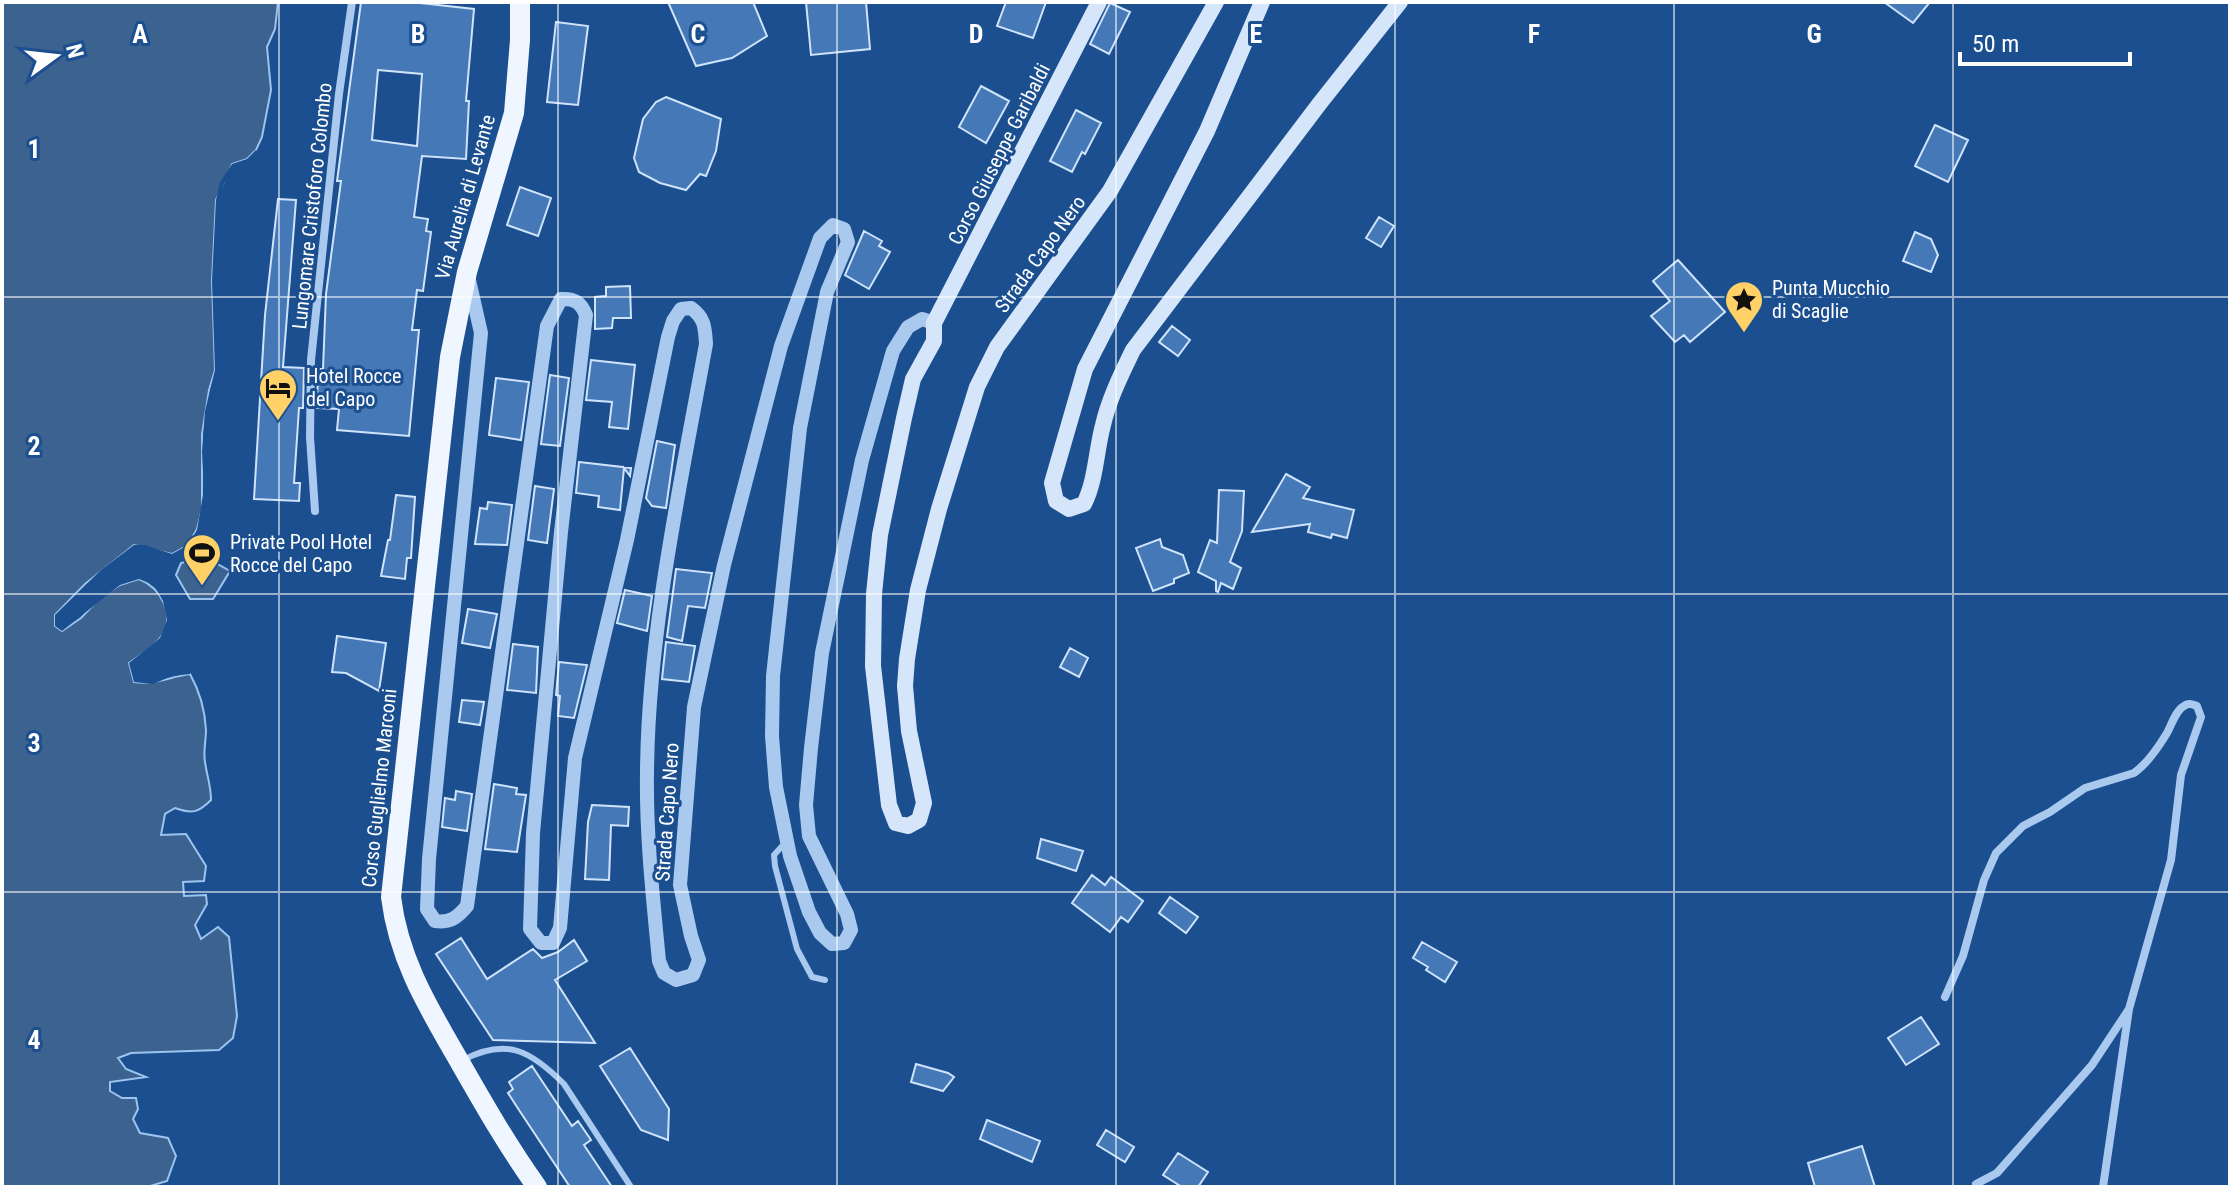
<svg xmlns="http://www.w3.org/2000/svg" width="2232" height="1189" font-family="'Roboto Condensed',sans-serif">
	<style>
		.water { fill: #3c6290; stroke: #9cc4f0; stroke-width: 2 }
		.pier { fill: #1b4f8f }
		.building { fill: #4478b7; stroke: #cfe3fa; stroke-width: 2; fill-rule: evenodd }
		.lines { fill: none; stroke-linecap: round; stroke-linejoin: round }
		.service { stroke: #a9c9ee; stroke-width: 6 }
		.minor { stroke: #a9c9ee; stroke-width: 8 }
		.tertiary { stroke: #a9c9ee; stroke-width: 14 }
		.secondary { stroke: #d6e6fa; stroke-width: 16 }
		.primary { stroke: #f0f6ff; stroke-width: 20 }
		.grid { fill: none; stroke: #fff; stroke-width: 2; stroke-opacity: 0.55 }
		.labels { text-anchor: middle; stroke-width: 6; stroke-linejoin: round; paint-order: stroke }
		.street-label { font-size: 20px; fill: #fff; stroke: #1b4f8f }
		.poi-label { font-size: 20px; fill: #fff; stroke: #1b4f8f; text-anchor: start }
		.grid-label { font-size: 26px; text-anchor: middle; font-weight: bold; fill: #fff; stroke: #1b4f8f; stroke-width: 6; stroke-linejoin: round; paint-order: stroke }
	</style>
	<rect width="100%" height="100%" fill="#1b4f8f"/>
	<path class="water" d="M 2,2 L 278,2 L 275,29 L 267,47 L 271,90 L 262,137 L 256,150 L 247,159 L 232,164 L 216,200 L 212,281 L 215,370 L 209,390 L 202,434 L 202,509 L 197,529 L 188,545 L 172,554 L 134,545 L 85,584 L 55,615 L 55,626 L 62,631 L 81,618 L 100,598 L 120,585 L 139,579 C 161,588 177,616 160,638 C 152,648 138,656 129,663 L 134,682 C 157,685 168,677 190,674 C 199,690 205,711 206,730 C 206,741 203,751 205,762 C 207,776 211,786 211,800 C 198,813 192,814 175,808 L 165,814 L 161,835 L 186,834 L 206,866 L 204,881 L 183,882 L 184,896 L 206,895 L 207,904 L 195,925 L 201,939 L 218,927 L 229,937 L 237,1016 L 233,1038 L 219,1050 L 131,1053 L 118,1058 L 126,1069 L 146,1077 L 110,1082 L 110,1091 L 122,1098 L 136,1098 L 138,1109 L 133,1119 L 140,1133 L 168,1138 L 176,1156 L 167,1181 L 147,1187 L 2,1187 Z
		M 199,558 L 212,561 L 230,571 L 213,599 L 190,599 L 176,575 L 181,563 Z"/>
	<path class="pier" d="M 256,150 L 259,153 L 249,162 L 235,167 L 224,184 L 220,200 L 216,281 L 219,370 L 209,412 L 206,452 L 208,489 L 201,531 L 191,548 L 173,558 L 145,549 L 136,549 L 87,587 L 59,617 L 59,624 L 63,627 L 78,615 L 98,595 L 118,581 L 139,575 L 157,582 L 167,600 L 171,621 L 164,640 L 133,664 L 137,678 L 153,680 L 171,672 L 191,670 L 190,674 L 172,676 L 153,684 L 134,682 L 129,663 L 160,638 L 167,620 L 163,601 L 154,585 L 139,579 L 120,585 L 62,631 L 55,626 L 55,615 L 101,570 L 134,545 L 145,545 L 172,554 L 188,545 L 197,530 L 204,489 L 202,452 L 205,411 L 215,370 L 212,281 L 216,200 L 220,182 L 232,164 L 247,159 Z"/>
	<path class="building" d="M 361,2 L 411,2 L 474,9 L 466,101 L 469,101 L 466,159 L 422,156 L 414,217 L 428,219 L 426,231 L 431,232 L 423,291 L 417,290 L 412,330 L 419,330 L 409,436 L 337,430 L 339,409 L 317,408 L 318,369 L 323,369 L 326,294 L 341,181 L 337,181 ZM 378,70 L 422,74 L 417,146 L 372,140 Z
		M 668,2 L 753,2 L 767,36 L 732,58 L 696,66 Z
		M 806,2 L 866,2 L 870,49 L 811,55 Z
		M 1006,2 L 1046,2 L 1033,38 L 997,26 Z
		M 1884,2 L 1930,2 L 1913,23 Z
		M 1110,3 L 1130,12 L 1109,54 L 1090,44 Z
		M 556,22 L 588,26 L 578,105 L 547,102 Z
		M 981,86 L 1009,101 L 986,143 L 959,127 Z
		M 666,97 L 721,119 L 716,151 L 706,176 L 700,174 L 686,190 L 660,183 L 639,172 L 634,158 L 643,119 L 656,102 Z
		M 1076,110 L 1101,123 L 1085,154 L 1082,152 L 1072,172 L 1050,161 Z
		M 1935,125 L 1968,140 L 1948,182 L 1915,166 Z
		M 520,187 L 551,198 L 538,236 L 507,225 Z
		M 278,199 L 296,200 L 283,367 L 304,368 L 303,408 L 299,408 L 294,483 L 300,483 L 299,501 L 254,499 L 265,315 Z
		M 1379,217 L 1394,226 L 1381,247 L 1366,238 Z
		M 864,231 L 882,241 L 879,246 L 890,252 L 869,289 L 845,275 Z
		M 1915,232 L 1931,239 L 1938,255 L 1931,272 L 1903,261 Z
		M 1678,260 L 1725,312 L 1690,342 L 1684,335 L 1675,342 L 1651,316 L 1670,301 L 1653,281 Z
		M 630,286 L 631,318 L 613,318 L 612,328 L 595,329 L 595,297 L 606,296 L 606,287 Z
		M 1172,326 L 1190,340 L 1178,356 L 1159,342 Z
		M 591,360 L 635,365 L 628,429 L 609,427 L 612,402 L 586,400 Z
		M 550,375 L 569,378 L 560,446 L 541,444 Z
		M 496,378 L 529,382 L 521,440 L 489,435 Z
		M 657,441 L 675,445 L 666,508 L 652,506 L 646,498 Z
		M 579,462 L 631,468 L 630,476 L 624,468 L 620,510 L 598,507 L 599,496 L 576,493 Z
		M 1286,474 L 1310,487 L 1303,498 L 1354,510 L 1347,538 L 1332,534 L 1331,538 L 1308,532 L 1310,524 L 1252,532 Z
		M 535,486 L 554,489 L 547,543 L 528,540 Z
		M 1219,490 L 1244,491 L 1242,531 L 1230,562 L 1241,568 L 1233,589 L 1221,583 L 1218,592 L 1216,591 L 1216,581 L 1198,572 L 1210,540 L 1217,543 Z
		M 396,495 L 415,497 L 411,558 L 407,558 L 405,579 L 381,576 L 388,540 L 390,540 Z
		M 488,502 L 512,505 L 507,545 L 475,544 L 480,508 L 487,509 Z
		M 1160,539 L 1162,547 L 1183,555 L 1189,573 L 1174,579 L 1174,583 L 1153,591 L 1136,548 Z
		M 676,569 L 712,573 L 705,608 L 688,606 L 682,641 L 667,637 Z
		M 625,590 L 652,596 L 647,631 L 617,623 Z
		M 468,609 L 497,614 L 490,648 L 462,643 Z
		M 337,636 L 386,643 L 379,691 L 346,673 L 332,672 Z
		M 666,642 L 695,646 L 689,682 L 662,679 Z
		M 513,644 L 538,647 L 536,693 L 507,690 Z
		M 1070,648 L 1088,658 L 1079,677 L 1060,667 Z
		M 559,662 L 587,665 L 574,718 L 558,716 L 560,696 L 556,695 Z
		M 462,700 L 484,702 L 480,725 L 459,722 Z
		M 494,784 L 517,788 L 516,794 L 526,795 L 517,852 L 485,849 Z
		M 456,791 L 472,794 L 467,831 L 442,827 L 445,798 L 455,800 Z
		M 592,805 L 629,807 L 628,826 L 611,825 L 609,880 L 585,879 L 588,822 Z
		M 1041,839 L 1083,851 L 1076,871 L 1037,858 Z
		M 1092,875 L 1105,885 L 1111,877 L 1143,901 L 1128,922 L 1121,917 L 1110,932 L 1072,903 Z
		M 1170,897 L 1198,917 L 1186,933 L 1159,913 Z
		M 461,938 L 487,979 L 533,949 L 542,958 L 558,952 L 574,940 L 587,961 L 555,980 L 595,1043 L 493,1040 L 436,954 Z
		M 1422,942 L 1457,962 L 1445,982 L 1426,970 L 1428,967 L 1413,958 Z
		M 1921,1017 L 1939,1044 L 1906,1065 L 1888,1038 Z
		M 630,1048 L 669,1109 L 668,1140 L 641,1130 L 600,1066 Z
		M 916,1064 L 948,1073 L 954,1077 L 943,1091 L 911,1082 Z
		M 532,1066 L 572,1126 L 578,1121 L 591,1140 L 584,1145 L 612,1187 L 570,1187 L 519,1110 L 508,1093 L 513,1089 L 509,1082 Z
		M 987,1120 L 1040,1141 L 1032,1162 L 980,1139 Z
		M 1106,1130 L 1134,1147 L 1125,1162 L 1097,1145 Z
		M 1862,1146 L 1875,1187 L 1815,1187 L 1808,1163 Z
		M 1178,1153 L 1208,1172 L 1198,1187 L 1182,1187 L 1163,1175 Z"/>
	<g class="lines">
		<path class="service" d="M 784,844 L 774,855 L 775,866 L 797,949 L 812,977 L 825,980
			M 463,1060 C 507,1037 531,1051 564,1084 L 631,1187"/>
		<path class="minor" d="M 315,511 L 310,437 L 311,360 L 339,94 L 352,2
			M 1945,997 L 1963,956 L 1984,880 L 1996,853 L 2023,826 L 2050,812 L 2085,788 L 2134,773 C 2148,763 2158,748 2167,733 C 2171,726 2176,710 2184,706 C 2189,703 2191,704 2197,706 L 2201,717 L 2181,775 L 2171,860 L 2129,1009
			M 1976,1184 L 1997,1173 L 2092,1065 L 2129,1009 L 2103,1187"/>
		<path class="tertiary" d="M 469,280 L 481,333 L 429,859 L 427,909 L 435,921 C 450,923 457,918 467,906 L 547,326 L 561,299 C 575,298 581,303 586,315 L 561,532 L 533,833 L 530,929 L 541,943 L 553,943 L 560,928 L 575,758 L 627,540 L 668,337 L 673,321 L 681,309 L 691,308 C 705,318 705,328 706,344 C 681,482 648,632 647,773 C 646,836 653,898 659,961 L 664,973 L 676,980 L 693,975 L 699,960 L 691,936 L 680,885 L 694,707 L 724,565 L 781,346 L 820,238 L 833,225 L 844,229 L 848,242 L 827,292 L 800,428 L 773,676 L 772,736 L 776,787 L 790,856 L 809,912 L 820,933 L 832,944 L 844,943 L 851,930 L 847,914 L 809,836 L 806,805 L 811,748 L 822,653 L 862,460 L 893,351 L 908,327 L 922,319 L 934,323"/>
		<path class="secondary" d="M 1099,2 L 934,323 L 934,341 L 913,379 L 904,418 L 880,535 L 874,594 L 873,666 L 889,805 L 896,823 L 908,826 L 919,820 L 924,803 L 909,731 L 905,686 L 907,659 L 918,590 L 939,509 L 977,387 L 997,347 L 1110,191 L 1216,2
			M 1262,2 L 1207,131 L 1085,369 L 1052,483 L 1056,501 L 1069,509 L 1084,504 C 1096,480 1096,451 1103,425 C 1109,399 1121,375 1133,350 L 1320,103 L 1400,2"/>
		<path class="primary" d="M 520,2 L 520,40 L 514,113 L 467,272 L 450,357 L 391,897 C 399,962 430,1010 462,1066 C 486,1108 509,1148 537,1187"/>
	</g>
	<path class="grid" d="M 279,2 L 279,1187M 558,2 L 558,1187M 837,2 L 837,1187M 1116,2 L 1116,1187M 1395,2 L 1395,1187M 1674,2 L 1674,1187M 1953,2 L 1953,1187M 2,297 L 2230,297M 2,594 L 2230,594M 2,892 L 2230,892"/>
	<defs>
		<g id="sight-pin" transform="scale(2)"><path d="M0 17L-7.5 6A9.5 9.5 0 1 1 7.5 6Z" fill="#ffd166" stroke="#1b4f8f"/><path d="M0-6L1.8-2.2L6-1.7L2.9 1.2L3.7 5.4L0 3.3L-3.7 5.4L-2.9 1.2L-6-1.7L-1.8-2.2Z" fill="#111"/></g>
		<g id="hotel-pin" transform="scale(2)"><path d="M0 17L-7.5 6A9.5 9.5 0 1 1 7.5 6Z" fill="#ffd166" stroke="#1b4f8f"/><path d="M-6-4.5h1.5V1H6V5H4.5V3h-9V5H-6ZM-4 0a1.8 1.8 0 1 1 3.6 0ZM.5 0V-2.5h3Q6-2.5 6 0Z" fill="#111"/></g>
		<g id="stadium-pin" transform="scale(2)"><path d="M0 17L-7.5 6A9.5 9.5 0 1 1 7.5 6Z" fill="#ffd166" stroke="#1b4f8f"/><path d="M0-5a6.5 5 0 1 0 0 10a6.5 5 0 1 0 0-10ZM-3.5-1.8h7v3.6h-7Z" fill="#111"/></g>
	</defs>
	<g fill-rule="evenodd">
		<use href="#sight-pin" x="1744" y="300"/>
		<use href="#hotel-pin" x="278" y="388"/>
		<use href="#stadium-pin" x="202" y="553"/>
	</g>
	<g class="labels">
		<g class="street-label">
			<text transform="translate(999 154) rotate(-63)" y="7">Corso Giuseppe Garibaldi</text>
			<text transform="translate(465 197) rotate(-74)" y="7">Via Aurelia di Levante</text>
			<text transform="translate(312 206) rotate(-84)" y="7">Lungomare Cristoforo Colombo</text>
			<text transform="translate(1040 254) rotate(-54)" y="7">Strada Capo Nero</text>
			<text transform="translate(379 788) rotate(-84)" y="7">Corso Guglielmo Marconi</text>
			<text transform="translate(667 812) rotate(-86)" y="7">Strada Capo Nero</text>
		</g>
		<g class="poi-label">
			<text x="1772" y="295">Punta Mucchio<tspan x="1772" dy="23">di Scaglie</tspan></text>
			<text x="306" y="383">Hotel Rocce<tspan x="306" dy="23">del Capo</tspan></text>
			<text x="230" y="549">Private Pool Hotel<tspan x="230" dy="23">Rocce del Capo</tspan></text>
		</g>
	</g>
	<g class="grid-label">
		<text x="140" y="43">A</text>
		<text x="418" y="43">B</text>
		<text x="698" y="43">C</text>
		<text x="976" y="43">D</text>
		<text x="1256" y="43">E</text>
		<text x="1534" y="43">F</text>
		<text x="1814" y="43">G</text>
		<text x="34" y="158">1</text>
		<text x="34" y="455">2</text>
		<text x="34" y="752">3</text>
		<text x="34" y="1049">4</text>
	</g>
	<rect width="2232" height="1189" fill="none" stroke="#ffffff" stroke-width="8"/>
	<g transform="translate(56 56) rotate(75)" stroke="#1b4f8f" stroke-width="6" paint-order="stroke">
	<path d="M0-6L14 30L0 20L-14 30Z" fill="#ffffff"/>
	<text y="-12" font-size="22" font-weight="bold" text-anchor="middle" fill="#ffffff">N</text>
	</g>
	<path d="M1960 52v12h170v-12" fill="none" stroke="#ffffff" stroke-width="4"/>
	<text x="1972" y="52" font-size="24" fill="#ffffff" stroke="#1b4f8f" stroke-width="6" paint-order="stroke">50 m</text>
</svg>
